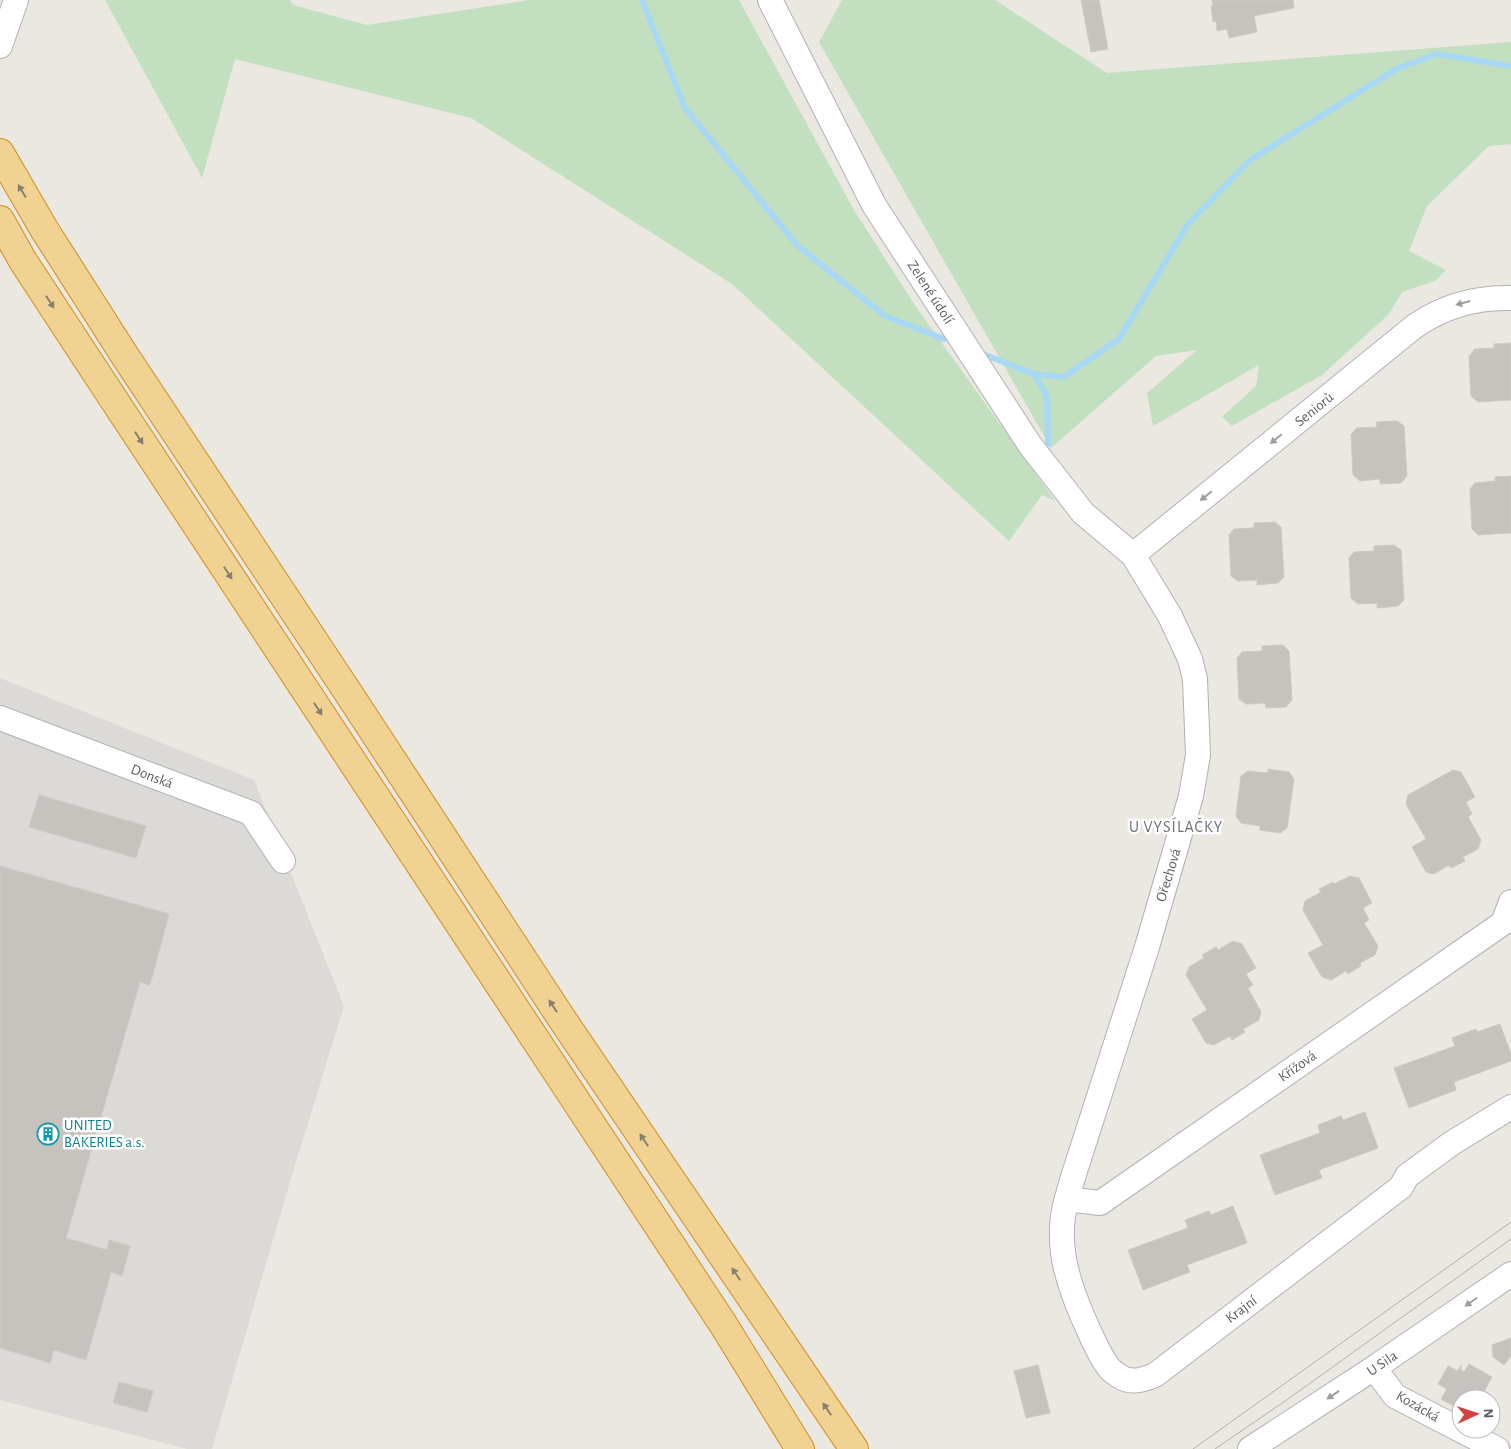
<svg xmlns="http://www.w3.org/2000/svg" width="1511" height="1449" font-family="'Alegreya Sans',sans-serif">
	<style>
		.industrial { fill: #dcdad6 }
		.green { fill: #c2e0c0 }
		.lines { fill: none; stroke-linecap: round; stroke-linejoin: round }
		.stream { stroke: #a8d8f4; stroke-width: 6 }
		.building { fill: #c6c3be; stroke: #cfc9c0 }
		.minor-casing { stroke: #afb2b5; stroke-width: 26 }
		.highway-casing { stroke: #d28d1a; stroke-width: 30 }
		.minor { stroke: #fff; stroke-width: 24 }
		.highway { stroke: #f0d293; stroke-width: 28 }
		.tram { stroke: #afb0b0; stroke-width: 1 }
		.oneway { fill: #87806f }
		.oneway2 { fill: #9c9ea0 }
		.labels { text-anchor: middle; stroke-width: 5; stroke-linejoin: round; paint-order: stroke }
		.street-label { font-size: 15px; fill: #5a5d60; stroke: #fff }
		.culture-label { font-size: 15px; fill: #0d838f; stroke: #fff; text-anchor: start }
		.neighbourhood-label { font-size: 16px; letter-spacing: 1px; fill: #6b6f72; stroke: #fff }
	</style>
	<rect width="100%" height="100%" fill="#ebe8e1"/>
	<path class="industrial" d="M 0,678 L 254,780 L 344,1006 L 287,1192 L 212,1449 L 187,1449 L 0,1400 Z"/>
	<path class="green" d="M 105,0 L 290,0 L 293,5 L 367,25 L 529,0 L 739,0 L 854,210 L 916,307 L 1055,501 L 1042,495 L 1009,541 L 732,284 L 471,118 L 235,59 L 202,178 Z
		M 842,0 L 995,0 L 1107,73 L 1511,42 L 1511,144 L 1489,146 L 1427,206 L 1409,251 L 1446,270 L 1435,281 L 1402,292 L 1389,314 L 1322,375 L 1232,426 L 1222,417 L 1256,386 L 1259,365 L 1153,426 L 1147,393 L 1197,350 L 1156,356 L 1051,448 L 819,42 Z"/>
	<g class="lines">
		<path class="stream" d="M 642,0 L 685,108 L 797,245 L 885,316 L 944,339
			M 980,353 L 1034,374 L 1047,396 L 1048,444
			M 1034,374 L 1064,377 L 1119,339 L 1188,224 L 1250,160 L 1398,68 L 1437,54 L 1511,66"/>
	</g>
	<path class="building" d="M 1081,0 L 1099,0 L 1108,49 L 1091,52 Z
		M 1212,0 L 1293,0 L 1294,8 L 1254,16 L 1257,32 L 1229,38 L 1227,29 L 1217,31 L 1216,21 L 1213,22 L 1211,6 L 1213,6 Z
		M 1511,343 L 1511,400 L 1478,402 L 1471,396 L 1469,356 L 1475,349 L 1494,348 L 1494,344 Z
		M 1397,421 L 1404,426 L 1407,476 L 1401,483 L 1380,484 L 1380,479 L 1360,481 L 1353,475 L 1351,434 L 1357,428 L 1377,427 L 1376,422 Z
		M 1511,476 L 1511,533 L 1478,535 L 1472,529 L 1470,489 L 1475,483 L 1495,481 L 1495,477 Z
		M 1275,522 L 1281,527 L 1284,577 L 1278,583 L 1257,585 L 1257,580 L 1238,581 L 1231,576 L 1229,535 L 1234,529 L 1254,528 L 1254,523 Z
		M 1394,545 L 1401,550 L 1404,600 L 1398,606 L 1377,608 L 1377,603 L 1358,604 L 1351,598 L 1349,558 L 1354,552 L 1374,551 L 1374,546 Z
		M 1283,645 L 1289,651 L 1292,700 L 1286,707 L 1266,708 L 1265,703 L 1246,704 L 1239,699 L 1237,658 L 1242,652 L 1262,651 L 1262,646 Z
		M 1268,769 L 1289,772 L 1294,779 L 1287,828 L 1280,833 L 1260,830 L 1260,826 L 1241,823 L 1236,816 L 1241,776 L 1248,771 L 1268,773 Z
		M 1453,770 L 1461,772 L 1475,797 L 1466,802 L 1472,814 L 1468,817 L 1481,840 L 1478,849 L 1463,857 L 1465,861 L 1451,868 L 1449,865 L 1434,874 L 1426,872 L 1412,847 L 1426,839 L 1406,804 L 1408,795 Z
		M 39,795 L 146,826 L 136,858 L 29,827 Z
		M 0,866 L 169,914 L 150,985 L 140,982 L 66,1238 L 107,1250 L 109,1240 L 130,1246 L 122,1276 L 111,1272 L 86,1360 L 54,1350 L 50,1363 L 0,1348 Z
		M 1350,876 L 1359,878 L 1372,903 L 1363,908 L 1369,920 L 1364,923 L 1378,946 L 1375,955 L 1360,963 L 1361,966 L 1348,974 L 1346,971 L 1331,980 L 1322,977 L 1308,953 L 1323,945 L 1303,910 L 1305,901 L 1321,892 L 1319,889 L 1333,882 L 1334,884 Z
		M 1233,941 L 1242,944 L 1256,968 L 1246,974 L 1253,985 L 1248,988 L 1261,1012 L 1259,1020 L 1243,1029 L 1245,1032 L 1232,1040 L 1230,1036 L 1214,1045 L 1206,1043 L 1192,1019 L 1207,1010 L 1186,975 L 1189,967 L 1204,958 L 1202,955 L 1216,947 L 1218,950 Z
		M 1500,1024 L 1511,1054 L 1511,1061 L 1454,1082 L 1456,1090 L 1409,1108 L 1394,1068 L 1455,1046 L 1452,1038 L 1476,1029 L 1477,1032 Z
		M 1365,1112 L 1378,1148 L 1319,1170 L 1322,1178 L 1275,1195 L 1260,1155 L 1320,1133 L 1318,1125 L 1341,1116 L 1343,1120 Z
		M 1233,1206 L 1247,1243 L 1187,1265 L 1190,1272 L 1143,1290 L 1128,1250 L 1188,1228 L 1185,1220 L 1209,1211 L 1211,1215 Z
		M 1511,1338 L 1511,1356 L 1504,1365 L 1493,1357 L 1492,1345 Z
		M 1469,1364 L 1492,1377 L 1480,1399 L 1461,1399 L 1461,1410 L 1441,1399 L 1447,1389 L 1438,1384 L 1448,1366 L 1458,1371 L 1461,1365 L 1461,1372 L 1462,1370 L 1464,1372 Z
		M 1038,1365 L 1050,1413 L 1026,1418 L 1014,1371 Z
		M 119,1382 L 153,1391 L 147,1412 L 113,1403 Z"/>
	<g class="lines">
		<g class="minor-casing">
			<path id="minor" d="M 770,0 L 874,205 L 1030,445 L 1083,513 L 1133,555 L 1170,616 L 1190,659 L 1195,679 L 1198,755 L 1191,796 L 1147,947 L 1074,1174 C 1069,1191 1062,1211 1062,1229 C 1061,1248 1065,1268 1071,1286 C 1077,1305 1098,1355 1110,1369 C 1112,1371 1116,1374 1119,1376 C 1131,1384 1143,1380 1155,1375 L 1401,1187 L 1407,1176 L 1452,1143 L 1511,1107
				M 0,46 L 16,0
				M 1133,555 L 1415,326 C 1444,306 1475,297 1511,298
				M 0,718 L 251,813 L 283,861
				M 1067,1199 L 1100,1203 L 1503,923 L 1511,902
				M 1374,1368 L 1395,1396 L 1497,1449
				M 1250,1449 L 1374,1368 L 1511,1274"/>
		</g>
		<g class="highway-casing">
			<path id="highway" d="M 0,153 L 44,229 L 125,356 L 351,697 L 562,1019 L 854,1449
				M 0,220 L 23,261 L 95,371 L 723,1324 L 800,1449"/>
		</g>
		<use href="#minor" class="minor"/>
		<use href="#highway" class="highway"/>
		<path class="tram" d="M 1193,1449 L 1511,1222
			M 1215,1449 L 1288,1399 L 1511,1239"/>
	</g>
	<defs><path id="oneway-solid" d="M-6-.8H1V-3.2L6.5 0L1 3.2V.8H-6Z" transform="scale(1.25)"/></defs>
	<g class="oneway">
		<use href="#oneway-solid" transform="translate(22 191) rotate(-121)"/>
		<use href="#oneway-solid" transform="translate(50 302) rotate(57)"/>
		<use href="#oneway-solid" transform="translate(139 438) rotate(57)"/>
		<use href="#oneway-solid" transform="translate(228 573) rotate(57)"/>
		<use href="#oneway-solid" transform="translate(318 709) rotate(57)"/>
		<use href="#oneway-solid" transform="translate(553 1006) rotate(-123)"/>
		<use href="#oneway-solid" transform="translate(644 1140) rotate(-124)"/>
		<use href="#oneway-solid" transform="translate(736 1274) rotate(-124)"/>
		<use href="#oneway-solid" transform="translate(827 1409) rotate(-124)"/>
	</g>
	<g class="oneway2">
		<use href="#oneway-solid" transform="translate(1463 303) rotate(165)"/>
		<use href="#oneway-solid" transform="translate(1276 439) rotate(141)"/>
		<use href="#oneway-solid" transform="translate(1206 496) rotate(141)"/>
		<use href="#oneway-solid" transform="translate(1471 1302) rotate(145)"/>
		<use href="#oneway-solid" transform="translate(1333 1395) rotate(146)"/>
	</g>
	<defs>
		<g id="building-ring" transform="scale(1.125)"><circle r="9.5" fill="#fff" stroke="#0f9aa8" stroke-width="1.5"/><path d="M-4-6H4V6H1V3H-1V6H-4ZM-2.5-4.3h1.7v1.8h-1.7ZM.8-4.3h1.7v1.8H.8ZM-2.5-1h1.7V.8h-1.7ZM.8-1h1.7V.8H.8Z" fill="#0f9aa8"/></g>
	</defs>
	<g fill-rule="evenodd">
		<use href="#building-ring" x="48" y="1134"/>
	</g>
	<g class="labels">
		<g class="street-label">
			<text transform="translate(931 292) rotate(57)" y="5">Zelené údolí</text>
			<text transform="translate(1314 409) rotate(-39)" y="5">Seniorů</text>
			<text transform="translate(152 776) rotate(21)" y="5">Donská</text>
			<text transform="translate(1168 875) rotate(-73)" y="5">Ořechová</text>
			<text transform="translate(1297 1066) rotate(-35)" y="5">Křížová</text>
			<text transform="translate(1241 1309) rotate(-37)" y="5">Krajní</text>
			<text transform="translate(1382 1363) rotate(-34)" y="5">U Sila</text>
			<text transform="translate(1418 1406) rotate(30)" y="5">Kozácká</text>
		</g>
		<g class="culture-label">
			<text x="64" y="1130">UNITED<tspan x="64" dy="17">BAKERIES a.s.</tspan></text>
		</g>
		<g class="neighbourhood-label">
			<text x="1176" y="832">U VYSÍLAČKY</text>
		</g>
	</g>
	<g transform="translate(1476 1414) rotate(87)"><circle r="24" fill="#ffffff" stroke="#bdbebf"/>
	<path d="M0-4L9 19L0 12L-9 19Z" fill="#d4413e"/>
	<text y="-8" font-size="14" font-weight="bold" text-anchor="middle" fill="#5a5d60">N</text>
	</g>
</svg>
